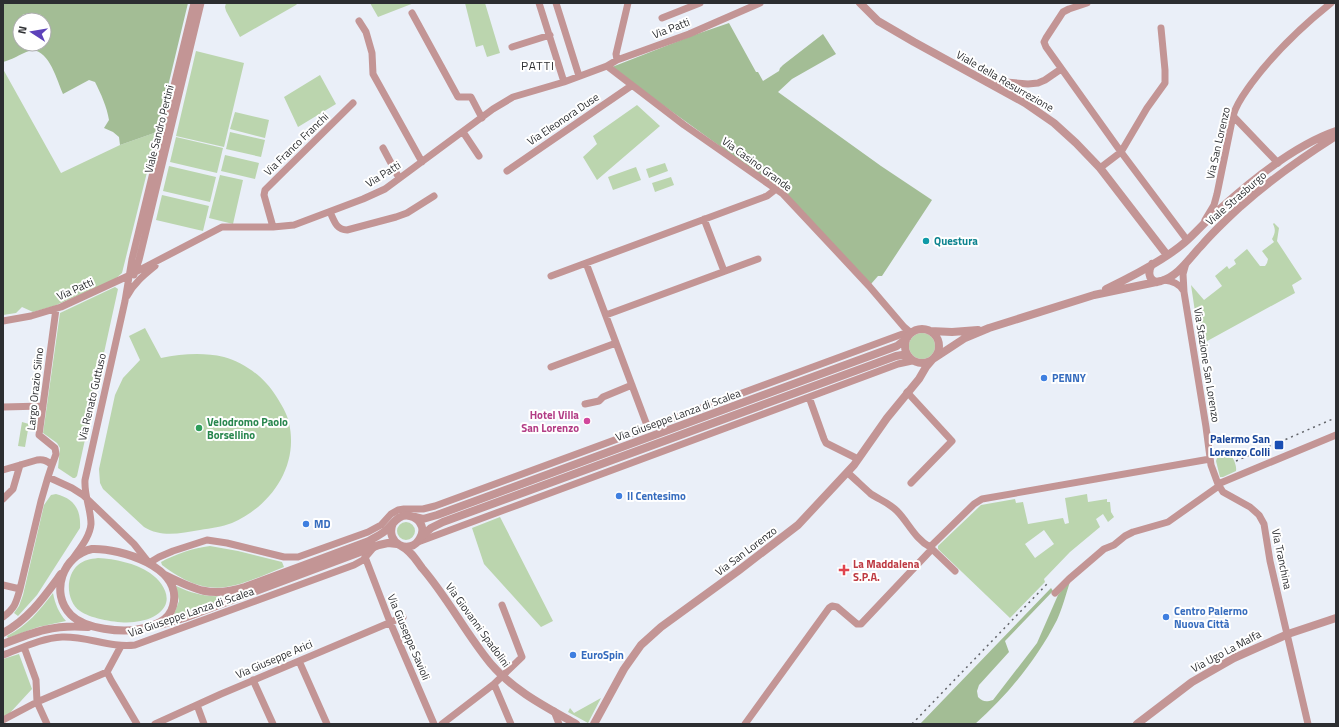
<svg xmlns="http://www.w3.org/2000/svg" width="1339" height="727" font-family="'Titillium Web',sans-serif">
	<style>
		.green { fill: #bbd5ae; fill-rule: evenodd }
		.forest { fill: #a3bd95; fill-rule: evenodd }
		.lines { fill: none; stroke-linecap: round; stroke-linejoin: round }
		.minor { stroke: #c39595; stroke-width: 7 }
		.tertiary { stroke: #c39595; stroke-width: 8 }
		.rail { stroke: #626469; stroke-width: 1.5; stroke-dasharray: 2 4; stroke-linecap: butt }
		.culture-dot { fill: #0f9aa8; stroke: #fff; stroke-width: 1.5 }
		.shop-dot { fill: #3f7fe0; stroke: #fff; stroke-width: 1.5 }
		.hotel-dot { fill: #d1479c; stroke: #fff; stroke-width: 1.5 }
		.leisure-dot { fill: #2e9e5b; stroke: #fff; stroke-width: 1.5 }
		.transit-dot { fill: #1a4fb4; stroke: #fff; stroke-width: 1.5 }
		.health-dot { fill: #e0444e; stroke: #fff; stroke-width: 1.5 }
		.labels { text-anchor: middle; stroke-width: 4; stroke-linejoin: round; paint-order: stroke }
		.street-label { font-size: 11px; fill: #2c2e31; stroke: #fff }
		.culture-label { font-size: 11px; font-weight: bold; fill: #0d838f; stroke: #fff; text-anchor: start }
		.shop-label { font-size: 11px; font-weight: bold; fill: #366cbe; stroke: #fff; text-anchor: start }
		.hotel-label { font-size: 11px; font-weight: bold; fill: #b23c85; stroke: #fff; text-anchor: end }
		.leisure-label { font-size: 11px; font-weight: bold; fill: #27864d; stroke: #fff; text-anchor: start }
		.transit-label { font-size: 11px; font-weight: bold; fill: #164399; stroke: #fff; text-anchor: end }
		.health-label { font-size: 11px; font-weight: bold; fill: #be3a42; stroke: #fff; text-anchor: start }
		.neighbourhood-label { font-size: 12px; letter-spacing: 1px; fill: #2c2e31; stroke: #fff }
	</style>
	<rect width="100%" height="100%" fill="#eaeff8"/>
	<path class="green" d="M 226,3 L 298,3 L 296,5 L 240,37 L 226,11 L 225,7 Z
		M 370,3 L 414,3 L 378,17 Z
		M 465,3 L 485,3 L 500,53 L 487,57 L 483,45 L 476,47 Z
		M 196,51 L 244,63 L 224,147 L 176,136 Z
		M 3,69 L 61,173 L 120,145 L 157,132 L 122,273 L 114,280 L 54,306 L 33,312 L 22,307 L 16,313 L 3,315 Z
		M 320,75 L 336,104 L 298,127 L 284,97 Z
		M 637,105 L 660,126 L 597,180 L 583,157 L 597,144 L 593,136 Z
		M 235,112 L 269,120 L 265,138 L 230,129 Z
		M 230,132 L 265,140 L 261,157 L 226,149 Z
		M 176,137 L 223,148 L 217,173 L 170,162 Z
		M 225,155 L 259,163 L 255,179 L 221,171 Z
		M 665,163 L 668,171 L 649,178 L 646,169 Z
		M 169,166 L 216,177 L 210,202 L 163,191 Z
		M 636,167 L 641,180 L 613,190 L 608,177 Z
		M 220,175 L 243,180 L 233,224 L 209,218 Z
		M 671,177 L 674,185 L 655,192 L 652,183 Z
		M 162,195 L 209,206 L 203,231 L 156,220 Z
		M 1274,223 L 1279,228 L 1277,241 L 1302,279 L 1292,285 L 1295,293 L 1200,345 L 1191,285 L 1204,300 L 1222,286 L 1215,276 L 1227,266 L 1229,269 L 1236,264 L 1234,260 L 1247,249 L 1260,266 L 1265,266 L 1267,263 L 1268,259 L 1262,251 L 1274,242 L 1272,239 C 1275,233 1276,230 1273,224 Z
		M 115,287 L 118,289 L 77,476 L 75,478 L 73,478 L 58,468 L 60,448 L 57,443 L 43,433 L 60,313 Z
		M 145,328 L 161,358 C 182,354 202,352 224,357 C 244,362 265,378 276,396 C 281,404 287,413 289,423 C 299,466 271,506 232,523 C 222,527 211,528 200,530 C 181,533 162,538 144,527 L 103,489 L 100,483 L 99,469 L 115,395 L 123,378 L 140,360 L 129,336 Z
		M909 346a13 13 0 1 1 26 0a13 13 0 1 1-26 0Z
		M 22,422 L 29,424 L 25,447 L 18,446 Z
		M 1227,453 L 1229,453 C 1233,457 1237,465 1236,471 L 1223,477 L 1220,477 L 1216,461 L 1217,458 Z
		M 56,494 C 75,499 81,510 80,528 L 37,595 L 18,616 L 14,613 L 19,606 L 23,595 L 44,505 L 51,495 Z
		M 1087,494 L 1088,502 L 1107,499 L 1107,502 L 1110,502 L 1111,512 L 1114,517 L 1108,522 L 1103,514 L 1096,519 L 1100,527 L 1070,552 L 1044,579 L 1045,582 L 1010,618 L 938,549 L 938,546 L 981,505 L 1015,499 L 1016,503 L 1023,502 L 1028,524 L 1063,518 L 1065,524 L 1069,523 L 1065,498 ZM 1044,530 L 1054,544 L 1035,558 L 1025,544 Z
		M 500,517 L 553,621 L 541,627 L 484,564 L 472,528 Z
		M397 531a9 9 0 1 1 18 0a9 9 0 1 1-18 0Z
		M 210,546 L 238,551 L 282,562 L 284,567 C 234,587 211,602 162,565 L 161,562 C 176,554 193,548 210,546 Z
		M 98,558 C 115,559 135,563 150,573 C 163,582 175,600 159,613 C 152,619 142,621 134,622 C 120,624 91,619 80,611 C 66,601 65,576 78,565 C 84,560 90,559 98,558 Z
		M 176,586 C 195,595 211,598 232,595 L 233,597 L 174,618 L 173,617 L 179,601 Z
		M 53,593 C 55,604 59,613 66,621 L 38,627 L 8,638 L 7,636 C 28,625 39,611 53,593 Z
		M 19,654 L 32,689 L 8,715 L 3,716 L 3,659 Z
		M 601,698 L 588,723 L 568,712 L 570,708 L 574,713 Z"/>
	<path class="forest" d="M 3,3 L 188,3 L 157,132 L 120,145 L 119,137 L 113,132 L 104,128 L 109,120 C 107,107 101,94 95,82 L 89,80 L 63,94 C 57,80 48,46 29,51 C 20,54 12,60 3,62 ZM 20,20 L 44,20 L 44,44 L 20,44 Z
		M 729,23 L 756,72 L 758,72 L 763,81 L 779,71 L 780,68 L 783,65 L 823,34 L 836,54 L 792,79 L 778,92 L 881,166 L 932,200 L 882,276 L 878,276 L 871,284 L 806,215 L 721,147 L 635,85 L 612,67 L 694,35 Z
		M 1071,579 C 1066,593 1063,607 1057,620 C 1037,659 1008,695 975,724 L 920,724 L 1051,588 L 1053,591 L 1005,641 L 1009,652 L 979,685 L 977,691 L 978,697 C 983,702 986,702 993,700 L 1037,643 L 1058,595 Z"/>
	<g class="lines">
		<path class="minor" d="M 539,3 L 564,82
			M 556,3 L 579,76
			M 1087,3 L 1069,9 L 1063,12 L 1046,38 L 1044,42 L 1046,47 L 1121,152 L 1187,240
			M 412,13 L 458,97 L 471,97 L 482,118
			M 662,18 L 700,3
			M 359,21 L 366,32 L 372,53 L 373,74 L 422,162
			M 512,47 L 550,35
			M 617,60 L 616,54 L 628,3
			M 607,66 L 684,125 L 783,194 L 869,286 L 904,327 L 911,333
			M 987,82 L 1006,82 L 1028,84 L 1038,83 L 1045,80 L 1061,69
			M 1233,116 L 1278,163
			M 463,132 L 479,156
			M 383,148 L 399,178
			M 1100,168 L 1121,152 L 1147,108 L 1165,83 L 1165,70 L 1161,28
			M 507,171 L 631,86
			M 330,212 C 334,220 336,230 347,230 L 396,217 L 407,213 L 434,196
			M 704,219 L 724,271
			M 1205,220 L 1214,205 L 1217,194 L 1233,116 C 1236,104 1244,94 1251,84 C 1274,53 1301,27 1331,3
			M 273,227 L 264,195 L 265,190 L 353,103
			M 586,263 L 648,428
			M 1186,263 L 1183,274 L 1184,292 L 1206,427 L 1211,465 L 1218,484 L 1223,492 L 1250,507 L 1259,515 L 1264,524 L 1270,561 L 1308,724
			M 134,275 L 139,260 L 201,3
			M 551,276 L 767,196 L 776,189
			M 1164,280 C 1172,281 1179,283 1183,290
			M 127,296 C 134,283 144,275 155,266
			M 606,315 L 758,259
			M 3,321 L 31,316 L 61,307 L 128,276 L 222,227 L 273,227 L 294,225 L 363,199 L 385,189 L 493,109 L 513,97 L 564,82 L 607,66 L 617,60 L 689,34 L 760,3
			M 551,367 L 616,343
			M 907,392 L 952,441 L 911,483
			M 809,397 L 824,439 L 826,443 L 858,459
			M 585,404 L 599,401 L 603,397 L 632,385
			M 3,407 L 43,406
			M 52,465 L 56,454 L 55,448 L 39,435 L 56,309
			M 3,470 L 37,460 C 44,459 47,461 52,465 L 48,477 L 72,488 L 83,495 L 134,544 L 149,563 L 159,557 L 173,551 L 207,540 L 227,543 L 284,557 L 298,557 L 368,532 L 381,525 L 391,514 L 398,510 L 404,509 L 423,509 L 435,506 L 908,332
			M 848,473 C 856,480 863,487 871,494 C 880,500 889,503 897,511 C 908,522 915,539 930,547
			M 1218,484 L 1336,435
			M 3,499 L 13,489 L 20,465
			M 418,542 L 898,364 L 912,361
			M 74,557 C 81,547 90,536 91,524 C 91,509 84,496 85,480 L 125,301 L 132,259 L 194,3
			M 365,557 L 390,622 L 434,724
			M 955,571 L 930,547 L 974,504 L 982,499 L 1210,459
			M 3,585 L 20,589
			M 1055,593 L 1069,579 L 1104,549 L 1114,545 L 1125,536 L 1133,532 L 1168,522 L 1216,488
			M 3,617 C 15,608 16,603 20,589 L 41,501 L 48,477
			M 121,646 L 107,672 L 111,680 L 137,724
			M 24,647 L 36,680 L 37,702 L 47,724
			M 3,655 C 22,648 42,638 62,637 C 87,636 110,648 135,645 L 354,565 L 363,560 L 374,547
			M 299,661 L 327,724
			M 253,680 L 273,724
			M 494,684 L 511,724
			M 197,705 L 204,724
			M 554,711 L 559,724
			M 3,720 L 37,702 L 107,672
			M 155,724 L 221,694 L 403,617
			M 442,724 L 494,684 L 522,657 L 502,605
			M 745,724 L 829,608 L 832,606 L 837,607 L 857,624 L 861,624 L 932,549"/>
		<path class="tertiary" d="M 860,3 L 878,21 L 914,42 L 1025,103 L 1054,123 L 1076,143 L 1100,168 L 1167,255
			M 1152,264 C 1148,271 1148,279 1156,282
			M 1106,289 C 1131,277 1163,261 1184,243 C 1197,232 1207,219 1220,209 C 1252,180 1295,145 1336,131
			M905 346a17 17 0 1 1 34 0a17 17 0 1 1-34 0Z
			M 930,331 L 952,332 L 978,330
			M 933,359 L 965,338 L 989,328 L 1094,295 L 1161,281 C 1179,276 1190,257 1202,245 C 1214,231 1227,219 1241,206 C 1270,180 1303,157 1336,136
			M 415,517 L 423,519 L 437,515 L 897,346 L 907,338
			M 421,537 L 431,528 L 443,522 L 896,356 L 902,355 L 909,358
			M 401,546 C 411,551 416,560 422,568 C 448,598 466,634 491,664 C 514,691 546,707 576,724
			M 92,549 C 120,548 184,567 173,606 C 169,621 154,626 140,629 C 122,633 85,629 71,615 C 49,593 63,555 92,549 Z
			M 165,575 C 195,590 211,598 245,587 L 369,541 C 374,538 380,535 385,531 C 393,525 398,513 410,516 C 414,517 418,519 420,523 C 423,527 423,533 420,538 C 411,556 384,544 393,523
			M 160,625 L 184,618 L 379,545 L 388,543 L 397,544
			M 3,633 C 29,619 44,597 61,574
			M 3,644 C 34,632 54,624 88,627
			M 594,724 L 624,669 L 641,645 L 661,627 L 738,571 L 798,525 L 854,465 L 887,418 L 919,379 L 926,367 L 932,360
			M 1137,724 L 1192,682 L 1234,658 L 1288,634 L 1336,618"/>
		<path class="rail" d="M 1236,461 L 1335,418
			M 912,724 L 1047,584"/>
	</g>
	<circle class="culture-dot" cx="926" cy="241" r="4"/>
	<g class="shop-dot">
		<circle cx="1044" cy="378" r="4"/>
		<circle cx="619" cy="496" r="4"/>
		<circle cx="306" cy="524" r="4"/>
		<circle cx="1166" cy="617" r="4"/>
		<circle cx="573" cy="655" r="4"/>
	</g>
	<circle class="hotel-dot" cx="587" cy="421" r="4"/>
	<circle class="leisure-dot" cx="199" cy="428" r="4"/>
	<rect class="transit-dot" x="1274" y="440" width="10" height="10" rx="2"/>
	<path class="health-dot" d="M842 564h4v4h4v4h-4v4h-4v-4h-4v-4h4z"/>
	<g class="labels">
		<g class="street-label">
			<text transform="translate(671 28) rotate(-21)" y="4">Via Patti</text>
			<text transform="translate(1005 81) rotate(30)" y="4">Viale della Resurrezione</text>
			<text transform="translate(563 119) rotate(-34)" y="4">Via Eleonora Duse</text>
			<text transform="translate(159 129) rotate(-76)" y="4">Viale Sandro Pertini</text>
			<text transform="translate(1218 143) rotate(-77)" y="4">Via San Lorenzo</text>
			<text transform="translate(296 144) rotate(-44)" y="4">Via Franco Franchi</text>
			<text transform="translate(757 164) rotate(36)" y="4">Via Casino Grande</text>
			<text transform="translate(383 174) rotate(-32)" y="4">Via Patti</text>
			<text transform="translate(1236 198) rotate(-41)" y="4">Viale Strasburgo</text>
			<text transform="translate(75 289) rotate(-24)" y="4">Via Patti</text>
			<text transform="translate(1207 365) rotate(81)" y="4">Via Stazione San Lorenzo</text>
			<text transform="translate(35 389) rotate(-84)" y="4">Largo Orazio Siino</text>
			<text transform="translate(92 397) rotate(-77)" y="4">Via Renato Guttuso</text>
			<text transform="translate(678 415) rotate(-20)" y="4">Via Giuseppe Lanza di Scalea</text>
			<text transform="translate(746 551) rotate(-37)" y="4">Via San Lorenzo</text>
			<text transform="translate(1282 559) rotate(78)" y="4">Via Tranchina</text>
			<text transform="translate(191 612) rotate(-19)" y="4">Via Giuseppe Lanza di Scalea</text>
			<text transform="translate(478 625) rotate(54)" y="4">Via Giovanni Spadolini</text>
			<text transform="translate(409 637) rotate(67)" y="4">Via Giuseppe Savioli</text>
			<text transform="translate(1226 651) rotate(-28)" y="4">Via Ugo La Malfa</text>
			<text transform="translate(274 659) rotate(-23)" y="4">Via Giuseppe Arici</text>
		</g>
		<g class="culture-label">
			<text x="934" y="245">Questura</text>
		</g>
		<g class="shop-label">
			<text x="1052" y="382">PENNY</text>
			<text x="627" y="500">Il Centesimo</text>
			<text x="314" y="528">MD</text>
			<text x="1174" y="615">Centro Palermo<tspan x="1174" dy="13">Nuova Città</tspan></text>
			<text x="581" y="659">EuroSpin</text>
		</g>
		<g class="hotel-label">
			<text x="579" y="419">Hotel Villa<tspan x="579" dy="13">San Lorenzo</tspan></text>
		</g>
		<g class="leisure-label">
			<text x="207" y="426">Velodromo Paolo<tspan x="207" dy="13">Borsellino</tspan></text>
		</g>
		<g class="transit-label">
			<text x="1270" y="443">Palermo San<tspan x="1270" dy="13">Lorenzo Colli</tspan></text>
		</g>
		<g class="health-label">
			<text x="853" y="568">La Maddalena<tspan x="853" dy="13">S.P.A.</tspan></text>
		</g>
		<g class="neighbourhood-label">
			<text x="538" y="70">PATTI</text>
		</g>
	</g>
	<rect width="1339" height="727" fill="none" stroke="#2c2e31" stroke-width="8"/>
	<g transform="translate(32 32) rotate(282)"><circle r="19" fill="#ffffff" stroke="#ababad"/>
	<path d="M0-3L7 15L0 10L-7 15Z" fill="#5d42ba"/>
	<text y="-6" font-size="11" font-weight="bold" text-anchor="middle" fill="#2c2e31">N</text>
	</g>
</svg>
